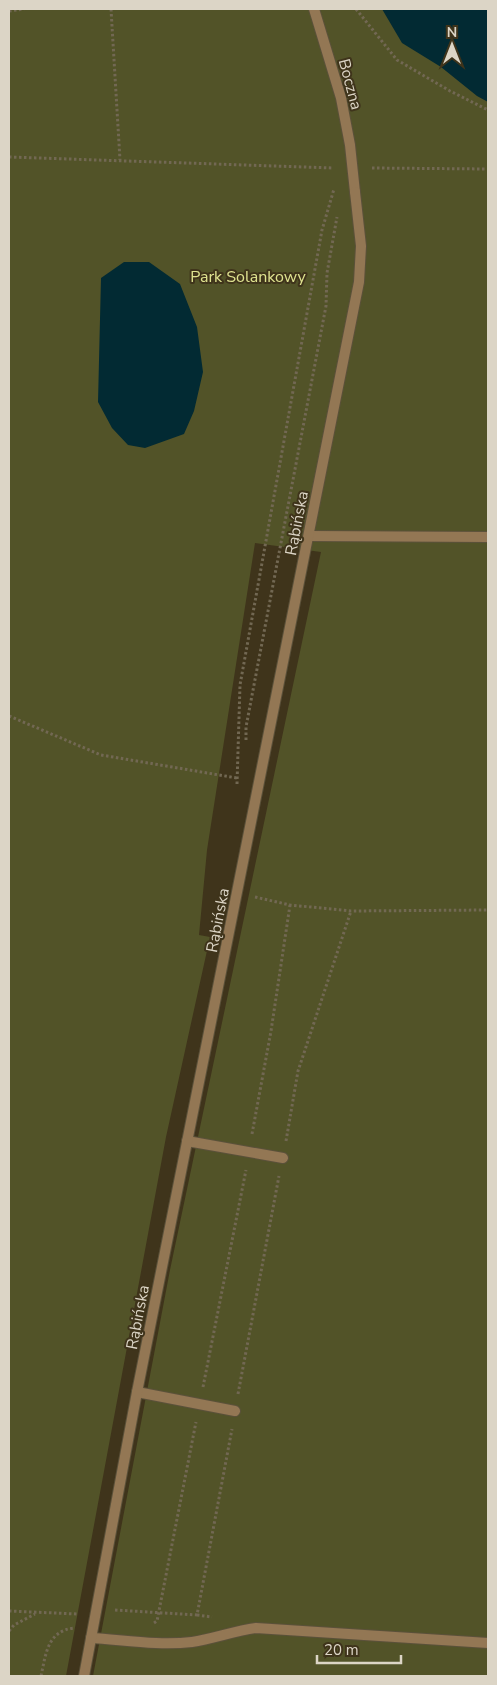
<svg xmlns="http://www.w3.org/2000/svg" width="497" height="1685" font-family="'Nunito Sans',sans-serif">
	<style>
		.green { fill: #525328 }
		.water { fill: #022a33 }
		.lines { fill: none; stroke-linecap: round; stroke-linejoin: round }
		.lane-casing { stroke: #5b513a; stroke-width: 12 }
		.street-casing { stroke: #5b513a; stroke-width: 12 }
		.path { stroke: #726853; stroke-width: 3; stroke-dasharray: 2.5 2.5; stroke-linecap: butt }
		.lane { stroke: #937754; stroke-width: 10 }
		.street { stroke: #937754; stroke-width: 10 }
		.labels { text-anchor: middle; stroke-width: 4; stroke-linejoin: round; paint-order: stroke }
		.street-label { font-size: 16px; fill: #dcd5c6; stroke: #3f341b }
		.park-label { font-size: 16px; fill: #dfe390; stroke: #3f341b }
	</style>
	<rect width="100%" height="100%" fill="#3f341b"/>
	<path class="green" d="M 9,9 L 488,9 L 488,1676 L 93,1676 L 170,1270 L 321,552 L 255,543 L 207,850 L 199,935 L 210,937 L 166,1137 L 66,1676 L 9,1676 Z"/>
	<path class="water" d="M 382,9 L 488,9 L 488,102 L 477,96 L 441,67 L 402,43 Z
		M 124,262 L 149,262 L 180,284 L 197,327 L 203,372 L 194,411 L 184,434 L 145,448 L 128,445 L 112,428 L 98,402 L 101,278 Z"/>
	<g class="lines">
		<g class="lane-casing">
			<path id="lane" d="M 314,9 L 341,98 L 350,145 L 355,192
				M 309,536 L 488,537
				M 187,1141 L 283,1158
				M 137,1392 L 235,1411
				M 91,1638 C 124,1640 159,1646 192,1642 C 213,1639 234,1631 256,1628 L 488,1643"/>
		</g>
		<g class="street-casing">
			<path id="street" d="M 84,1676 L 137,1392 L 359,282 L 361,246 L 355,192"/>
		</g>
		<path class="path" d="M 111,9 L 120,160
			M 356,9 L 397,60 L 450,91 L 488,110
			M 9,11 L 24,9
			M 9,157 L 333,168
			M 372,168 L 488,169
			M 9,716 L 101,755 L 237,778
			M 246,740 L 246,727 L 326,306 L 327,273 L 337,217
			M 237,784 L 240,685 L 322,230 L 334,189
			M 255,897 L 290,905 L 351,911 L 488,910
			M 252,1134 L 271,1031 L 290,905
			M 286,1141 L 298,1071 L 351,911
			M 203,1387 L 246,1170
			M 238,1394 L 279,1176
			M 115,1610 L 197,1615 L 232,1429
			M 9,1611 L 77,1614
			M 197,1615 L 212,1617
			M 154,1623 L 157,1621 L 196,1422
			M 9,1631 L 14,1625 L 35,1614
			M 41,1676 C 46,1654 47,1631 74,1628"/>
		<use href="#lane" class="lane"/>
		<use href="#street" class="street"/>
	</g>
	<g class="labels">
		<g class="street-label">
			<text transform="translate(351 84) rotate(75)" y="6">Boczna</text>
			<text transform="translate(296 523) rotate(-79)" y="6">Rąbińska</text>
			<text transform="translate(217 920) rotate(-79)" y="6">Rąbińska</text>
			<text transform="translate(137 1317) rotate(-79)" y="6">Rąbińska</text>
		</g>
		<g class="park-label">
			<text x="248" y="282">Park Solankowy</text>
		</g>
	</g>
	<rect width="497" height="1685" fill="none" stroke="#dcd5c6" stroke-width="20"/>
	<g transform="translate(452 45)" stroke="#3f341b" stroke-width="4" paint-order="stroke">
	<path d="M0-4L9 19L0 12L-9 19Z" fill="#dcd5c6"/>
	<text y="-8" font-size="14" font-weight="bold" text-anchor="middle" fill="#dcd5c6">N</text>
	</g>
	<path d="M317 1655v8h84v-8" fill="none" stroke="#dcd5c6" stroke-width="2.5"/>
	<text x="324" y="1655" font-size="15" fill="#dcd5c6" stroke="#3f341b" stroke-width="4" paint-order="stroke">20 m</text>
</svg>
